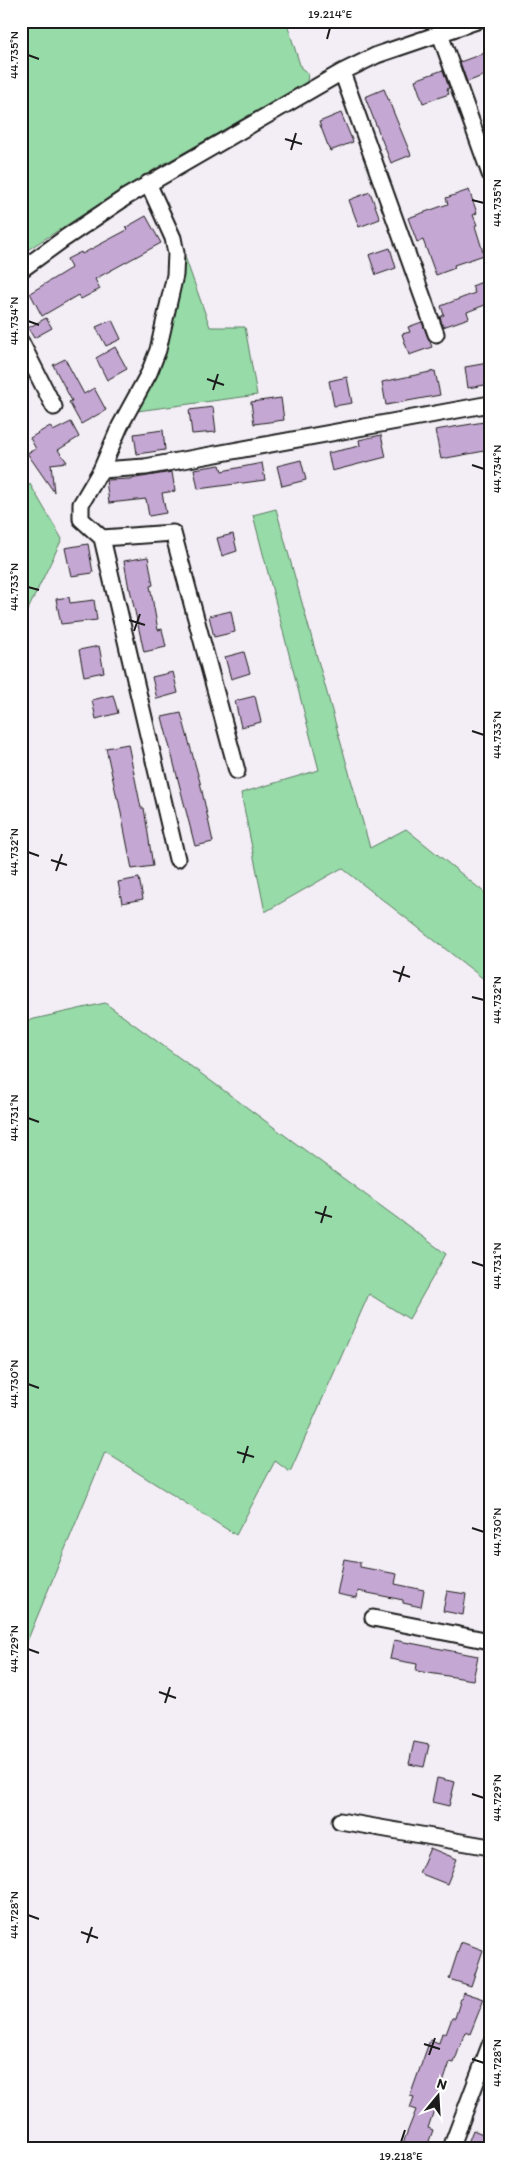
<svg xmlns="http://www.w3.org/2000/svg" width="511" height="2169" font-family="Itim,sans-serif">
	<style>
		.green { fill: #97dba8; stroke: #5a7c62 }
		.building { fill: #c5a7d3; stroke: #1c1c1c }
		.lines { fill: none; stroke-linecap: round; stroke-linejoin: round }
		.minor-casing { stroke: #1c1c1c; stroke-width: 19 }
		.minor { stroke: #fff; stroke-width: 15 }
		.ticks { fill: none; stroke: #1c1c1c; stroke-width: 2 }
		.neatline { fill: none; stroke: #1c1c1c; stroke-width: 2 }
		.ticks-label { font-size: 12px; text-anchor: middle; fill: #1c1c1c }
	</style>
	<rect width="100%" height="100%" fill="#f3edf6"/>
	<filter id="ink" filterUnits="userSpaceOnUse"><feTurbulence type="fractalNoise" baseFrequency=".02" numOctaves="2"/><feDisplacementMap in="SourceGraphic" scale="10" xChannelSelector="R" yChannelSelector="G"/><feConvolveMatrix kernelMatrix="1 2 1 2 8 2 1 2 1" color-interpolation-filters="sRGB"/></filter>
	<g filter="url(#ink)">
		<path class="green" d="M 21,21 L 286,21 L 301,68 L 308,73 L 307,83 L 155,169 L 21,254 Z
			M 184,254 L 210,327 L 245,327 L 257,395 L 137,411 L 166,347 L 178,296 Z
			M 30,484 L 62,539 L 21,624 L 21,498 Z
			M 276,509 L 370,848 L 406,829 L 490,897 L 490,975 L 485,980 L 342,868 L 265,912 L 241,793 L 319,770 L 253,515 Z
			M 105,1003 L 446,1254 L 409,1319 L 369,1294 L 290,1472 L 275,1461 L 236,1535 L 105,1452 L 21,1656 L 21,1022 Z"/>
		<path class="building" d="M 490,51 L 490,73 L 467,82 L 460,62 Z
			M 443,70 L 449,88 L 447,89 L 449,94 L 423,103 L 415,80 Z
			M 384,89 L 411,155 L 391,163 L 365,97 Z
			M 341,113 L 353,142 L 330,151 L 319,122 Z
			M 469,190 L 477,213 L 473,215 L 477,225 L 475,226 L 484,255 L 454,265 L 455,268 L 436,275 L 423,240 L 417,242 L 408,218 L 448,204 L 446,198 Z
			M 370,192 L 380,219 L 359,227 L 349,200 Z
			M 146,216 L 161,243 L 95,279 L 100,289 L 81,299 L 78,295 L 42,316 L 30,293 L 71,268 L 67,259 L 81,252 L 82,254 L 127,230 L 125,228 Z
			M 390,248 L 396,268 L 376,275 L 369,255 Z
			M 490,279 L 490,303 L 467,312 L 469,318 L 443,327 L 440,317 L 444,315 L 441,306 L 475,293 L 472,286 Z
			M 46,318 L 52,328 L 34,338 L 28,328 Z
			M 112,320 L 121,339 L 106,346 L 96,327 Z
			M 422,322 L 432,347 L 409,355 L 402,334 L 410,332 L 408,327 Z
			M 115,347 L 127,369 L 107,380 L 96,358 Z
			M 65,359 L 84,394 L 94,388 L 106,410 L 81,424 L 69,402 L 72,401 L 53,365 Z
			M 488,363 L 490,384 L 468,388 L 465,367 Z
			M 435,371 L 440,395 L 386,405 L 382,382 Z
			M 347,377 L 352,403 L 334,406 L 329,381 Z
			M 281,398 L 284,420 L 254,424 L 251,402 Z
			M 213,407 L 216,432 L 192,434 L 189,410 Z
			M 490,421 L 490,450 L 441,459 L 435,430 Z
			M 71,422 L 79,437 L 58,450 L 67,462 L 51,464 L 54,492 L 27,453 L 36,449 L 30,438 L 50,426 L 53,431 Z
			M 163,430 L 165,450 L 137,454 L 134,434 Z
			M 381,435 L 386,457 L 332,471 L 328,453 L 360,446 L 359,440 Z
			M 301,460 L 306,480 L 282,486 L 277,466 Z
			M 262,463 L 265,480 L 198,489 L 194,469 L 220,465 L 222,471 Z
			M 172,472 L 175,491 L 162,493 L 166,513 L 149,516 L 146,499 L 109,503 L 106,480 L 130,479 Z
			M 233,534 L 237,551 L 222,556 L 217,538 Z
			M 88,544 L 93,573 L 71,576 L 65,548 Z
			M 148,557 L 153,585 L 150,586 L 158,630 L 162,629 L 166,647 L 144,652 L 130,589 L 129,589 L 124,561 Z
			M 69,597 L 70,603 L 94,600 L 97,620 L 61,624 L 56,599 Z
			M 231,611 L 235,632 L 214,637 L 209,616 Z
			M 99,646 L 104,672 L 84,676 L 79,650 Z
			M 244,652 L 250,673 L 231,679 L 225,657 Z
			M 173,672 L 178,693 L 157,699 L 152,677 Z
			M 113,695 L 118,713 L 96,719 L 92,700 Z
			M 255,696 L 261,722 L 241,727 L 235,701 Z
			M 181,713 L 200,782 L 213,842 L 195,846 L 162,717 Z
			M 128,744 L 141,808 L 144,808 L 153,866 L 132,869 L 118,798 L 117,798 L 106,748 Z
			M 139,878 L 143,899 L 122,903 L 118,882 Z
			M 344,1559 L 360,1562 L 360,1567 L 397,1574 L 395,1584 L 424,1590 L 421,1607 L 403,1603 L 403,1600 L 358,1591 L 357,1598 L 337,1594 Z
			M 447,1591 L 466,1594 L 463,1615 L 443,1611 Z
			M 394,1640 L 478,1656 L 473,1680 L 416,1671 L 417,1664 L 390,1659 Z
			M 414,1742 L 429,1745 L 424,1767 L 409,1764 Z
			M 437,1778 L 455,1782 L 449,1806 L 432,1802 Z
			M 430,1848 L 457,1859 L 447,1884 L 419,1873 Z
			M 461,1942 L 483,1950 L 471,1986 L 449,1979 Z
			M 463,1992 L 484,1999 L 470,2034 L 465,2032 L 454,2063 L 450,2062 L 428,2128 L 433,2130 L 427,2147 L 419,2144 L 416,2148 L 403,2143 L 416,2110 L 410,2108 L 414,2097 L 410,2096 L 430,2040 L 439,2043 L 442,2033 L 446,2034 L 452,2018 L 455,2018 Z
			M 473,2130 L 490,2137 L 490,2148 L 466,2148 Z"/>
		<g class="lines">
			<g class="minor-casing">
				<path id="minor" d="M 440,34 L 490,174
					M 342,72 L 436,334
					M 148,183 L 173,238 L 176,253 L 175,275 L 158,350 L 149,373 L 120,426 L 101,470 L 81,504 L 81,519 L 102,538 L 173,533 L 237,771
					M 21,270 L 65,238 L 126,197 L 342,72 L 377,55 L 477,21
					M 21,342 L 54,407
					M 101,470 L 145,467 L 490,404
					M 102,538 L 177,859
					M 373,1618 L 490,1641
					M 340,1821 L 490,1847
					M 451,2148 L 490,2045"/>
			</g>
			<use href="#minor" class="minor"/>
		</g>
	</g>
	<path class="ticks" d="M 327,39 L 330,28M 28,55 L 39,59M 285,139 L 302,144M 291,150 L 296,133M 472,200 L 484,203M 28,321 L 39,325M 207,379 L 224,385M 213,390 L 218,374M 472,465 L 484,469M 28,587 L 39,590M 129,620 L 145,625M 134,631 L 140,614M 472,731 L 484,735M 28,852 L 39,856M 51,860 L 67,865M 56,871 L 62,854M 393,971 L 410,977M 399,982 L 404,966M 472,997 L 484,1000M 28,1118 L 39,1122M 315,1212 L 332,1217M 321,1223 L 326,1206M 472,1262 L 484,1266M 28,1384 L 39,1388M 237,1452 L 254,1457M 243,1463 L 248,1446M 472,1528 L 484,1532M 28,1649 L 39,1653M 159,1692 L 176,1698M 165,1703 L 170,1687M 472,1794 L 484,1798M 28,1915 L 39,1919M 81,1932 L 98,1938M 87,1943 L 92,1927M 424,2044 L 440,2049M 429,2055 L 435,2038M 472,2059 L 484,2063M 401,2142 L 405,2130"/>
	<rect width="511" height="2169" fill="none" stroke="#fff" stroke-width="55"/>
	<g transform="translate(438 2096) rotate(18)" stroke="#ffffff" stroke-width="4" paint-order="stroke">
	<path d="M0-4L9 19L0 12L-9 19Z" fill="#1c1c1c"/>
	<text y="-8" font-size="14" font-weight="bold" text-anchor="middle" fill="#1c1c1c">N</text>
	</g>
	<rect x="28" y="28" width="456" height="2114" class="neatline"/>
	<g class="ticks-label">
		<text x="330" y="18">19.214°E</text>
		<text transform="translate(14 55) rotate(-90)" y="4">44.735°N</text>
		<text transform="translate(497 203) rotate(-90)" y="4">44.735°N</text>
		<text transform="translate(14 321) rotate(-90)" y="4">44.734°N</text>
		<text transform="translate(497 469) rotate(-90)" y="4">44.734°N</text>
		<text transform="translate(14 587) rotate(-90)" y="4">44.733°N</text>
		<text transform="translate(497 735) rotate(-90)" y="4">44.733°N</text>
		<text transform="translate(14 852) rotate(-90)" y="4">44.732°N</text>
		<text transform="translate(497 1000) rotate(-90)" y="4">44.732°N</text>
		<text transform="translate(14 1118) rotate(-90)" y="4">44.731°N</text>
		<text transform="translate(497 1266) rotate(-90)" y="4">44.731°N</text>
		<text transform="translate(14 1384) rotate(-90)" y="4">44.730°N</text>
		<text transform="translate(497 1532) rotate(-90)" y="4">44.730°N</text>
		<text transform="translate(14 1649) rotate(-90)" y="4">44.729°N</text>
		<text transform="translate(497 1798) rotate(-90)" y="4">44.729°N</text>
		<text transform="translate(14 1915) rotate(-90)" y="4">44.728°N</text>
		<text transform="translate(497 2063) rotate(-90)" y="4">44.728°N</text>
		<text x="401" y="2160">19.218°E</text>
	</g>
</svg>
